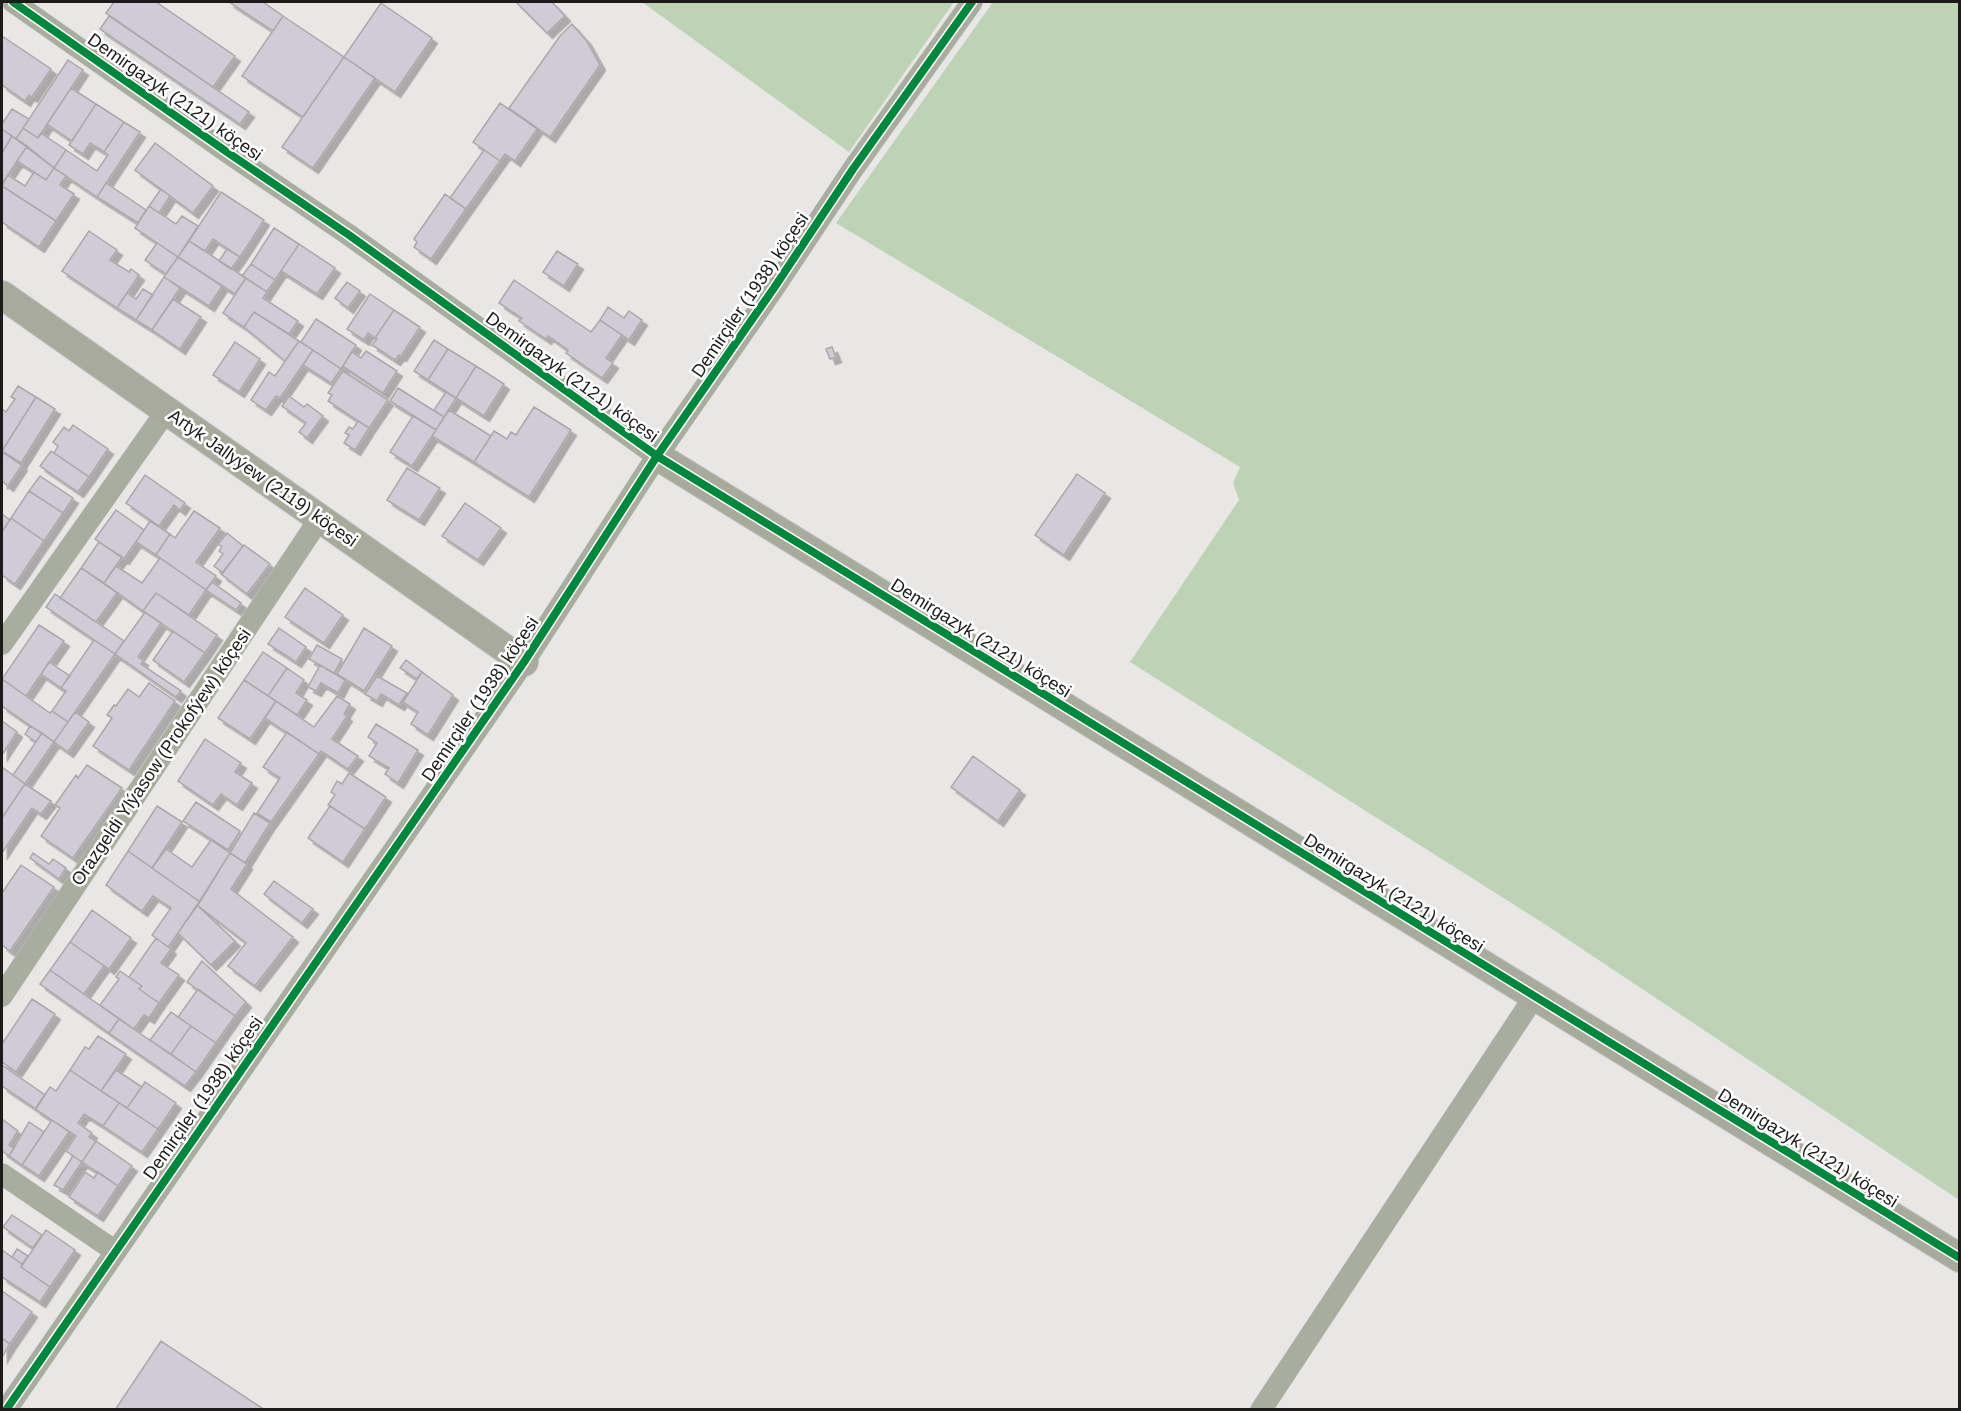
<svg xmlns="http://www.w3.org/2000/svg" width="1961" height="1411" font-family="Arial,sans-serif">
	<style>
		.green { fill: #bed3b6 }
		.building { fill: #d1cad7; stroke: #aaa9a9; stroke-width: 1.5; filter: url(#shadow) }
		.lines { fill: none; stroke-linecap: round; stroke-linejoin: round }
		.street-casing { stroke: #c3c2c2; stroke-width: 22 }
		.secondary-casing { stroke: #c3c2c2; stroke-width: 30 }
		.street { stroke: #a8ad9e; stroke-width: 21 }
		.secondary { stroke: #a8ab9b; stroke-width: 28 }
		.cycleway-casing { stroke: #fff; stroke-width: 11 }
		.cycleway { stroke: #00873e; stroke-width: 8 }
		.labels { text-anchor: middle; stroke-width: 5; stroke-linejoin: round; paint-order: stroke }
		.street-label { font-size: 18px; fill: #1c1b1a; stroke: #fff }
	</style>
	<defs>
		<filter id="shadow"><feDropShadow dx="5.5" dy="5.5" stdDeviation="0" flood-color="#0004"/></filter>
	</defs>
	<rect width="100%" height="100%" fill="#e9e7e6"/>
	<path class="green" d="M 642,2 L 954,2 L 849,152 Z
		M 993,2 L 1959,2 L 1959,1200 L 1546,925 L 1130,662 L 1239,500 L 1233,483 L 1240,467 L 836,223 Z"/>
	<path class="building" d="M 114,2 L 156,2 L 235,56 L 213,87 L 106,13 Z
		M 229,2 L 263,2 L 283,16 L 273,31 Z
		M 516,2 L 552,2 L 565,16 L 547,33 Z
		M 381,3 L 432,38 L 395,92 L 344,57 Z
		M 109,16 L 249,112 L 240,124 L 100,29 Z
		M 283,16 L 344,57 L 303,117 L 242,76 Z
		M 572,24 L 586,40 L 600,65 L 550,137 L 509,108 L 560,36 Z
		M 2,36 L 51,69 L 32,97 L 29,95 L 25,101 L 2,85 Z
		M 344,57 L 375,78 L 313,168 L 282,147 Z
		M 68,60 L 83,70 L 38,138 L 23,128 Z
		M 71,88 L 96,104 L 72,141 L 47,124 Z
		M 500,103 L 537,129 L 515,161 L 505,154 L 500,161 L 473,142 Z
		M 96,104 L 124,122 L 104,152 L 90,143 L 83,154 L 69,145 Z
		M 12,109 L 29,119 L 16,139 L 2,129 L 2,124 Z
		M 124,122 L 140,132 L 97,197 L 54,168 L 66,150 L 97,171 L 108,155 L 104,152 Z
		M 23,128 L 38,138 L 41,133 L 66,150 L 54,168 L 16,139 Z
		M 2,129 L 12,136 L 2,153 Z
		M 12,136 L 27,146 L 2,184 L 2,153 Z
		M 155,143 L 213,186 L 193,213 L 135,170 Z
		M 27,146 L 54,168 L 46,180 L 17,161 Z
		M 484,150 L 500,161 L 466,209 L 450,198 Z
		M 54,168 L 66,176 L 60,185 L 74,194 L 56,221 L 2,186 L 8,175 L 25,186 L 34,172 L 46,180 Z
		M 106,183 L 146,210 L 138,223 L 97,197 Z
		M 2,186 L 56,221 L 39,247 L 2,222 Z
		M 161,189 L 170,196 L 159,213 L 149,206 Z
		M 221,192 L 264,220 L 240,257 L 213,239 L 205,251 L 189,241 Z
		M 445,194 L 466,209 L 431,259 L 414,247 L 417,242 L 414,239 Z
		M 149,206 L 176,224 L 182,216 L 198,226 L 178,257 L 135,228 Z
		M 274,228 L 299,244 L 275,280 L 251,264 Z
		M 89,231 L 117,250 L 110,260 L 129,272 L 131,269 L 139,275 L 117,308 L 62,271 Z
		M 189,241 L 246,278 L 235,294 L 178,257 Z
		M 157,243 L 178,257 L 166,274 L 145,260 Z
		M 299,244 L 335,268 L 317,294 L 281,271 Z
		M 227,249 L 240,257 L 231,269 L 219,261 Z
		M 557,251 L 578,264 L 564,286 L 543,272 Z
		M 178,257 L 222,286 L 209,306 L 164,277 Z
		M 251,264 L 275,280 L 267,292 L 242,276 Z
		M 164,277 L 180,288 L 152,330 L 136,320 Z
		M 246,278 L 267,292 L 263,298 L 298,321 L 289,334 L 254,312 L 244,327 L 223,313 Z
		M 514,280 L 591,332 L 600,320 L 622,335 L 606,358 L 613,363 L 602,378 L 566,353 L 568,350 L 548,336 L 546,339 L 519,321 L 522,318 L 499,303 Z
		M 347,282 L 360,291 L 348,308 L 335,298 Z
		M 143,289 L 153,295 L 136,320 L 117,308 L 127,293 L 136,299 Z
		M 370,294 L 394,310 L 375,338 L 368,333 L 364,340 L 347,329 Z
		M 173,299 L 201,317 L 180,349 L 152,330 Z
		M 608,307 L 624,318 L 629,311 L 642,320 L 629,340 L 600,320 Z
		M 394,310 L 420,327 L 401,356 L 399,355 L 395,360 L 372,345 L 377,339 L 375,338 Z
		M 254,312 L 299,341 L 285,361 L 244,327 Z
		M 316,319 L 356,345 L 341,369 L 301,342 Z
		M 434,340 L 448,349 L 428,380 L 414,371 Z
		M 299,341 L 313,350 L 280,398 L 276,396 L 266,410 L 251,400 L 269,372 L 275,376 Z
		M 235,342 L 260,359 L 239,392 L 213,375 Z
		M 832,347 L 836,357 L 830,359 L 826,349 Z
		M 448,349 L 476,366 L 456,398 L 428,380 Z
		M 313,350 L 341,369 L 331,383 L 303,365 Z
		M 366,351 L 397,371 L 383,393 L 343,366 L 352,352 L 361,358 Z
		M 476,366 L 504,384 L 484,416 L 456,398 Z
		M 343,371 L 388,400 L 369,428 L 328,401 L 332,395 L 328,393 Z
		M 18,386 L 36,397 L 2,451 L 2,409 L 6,412 L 15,399 L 11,397 Z
		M 398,388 L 444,417 L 436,430 L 390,401 Z
		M 446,392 L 456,398 L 444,417 L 434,410 Z
		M 289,396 L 304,407 L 307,404 L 323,416 L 307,438 L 299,432 L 306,423 L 282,406 Z
		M 36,397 L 55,409 L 21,463 L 2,451 Z
		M 534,407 L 571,430 L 529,497 L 474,462 L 494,431 L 507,439 L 511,432 L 516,435 Z
		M 449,410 L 491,436 L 474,462 L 432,436 Z
		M 413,416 L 436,430 L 412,466 L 390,452 Z
		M 358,421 L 369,428 L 355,450 L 344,443 L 349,435 L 345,433 L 349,427 L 353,429 Z
		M 73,425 L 108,449 L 89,477 L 54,453 L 58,446 L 53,442 L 64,427 L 69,431 Z
		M 51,451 L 89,477 L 78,492 L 40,466 Z
		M 2,452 L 22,465 L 8,486 L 3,482 L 2,484 Z
		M 407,468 L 440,488 L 419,520 L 387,500 Z
		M 1077,474 L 1105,493 L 1064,555 L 1035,535 Z
		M 145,475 L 185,503 L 180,510 L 174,505 L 159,526 L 126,503 Z
		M 40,476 L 73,498 L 63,513 L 29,491 Z
		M 29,491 L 63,513 L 44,541 L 11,518 Z
		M 465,503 L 501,528 L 478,560 L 442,536 Z
		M 116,510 L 144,530 L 124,559 L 95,539 Z
		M 194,511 L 220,528 L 196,562 L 216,576 L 206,590 L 156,555 L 170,534 L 175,538 Z
		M 2,514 L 10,520 L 2,532 Z
		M 11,518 L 44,541 L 15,584 L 2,575 L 2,532 Z
		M 150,521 L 170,534 L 156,555 L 136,542 Z
		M 227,533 L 243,546 L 223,573 L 214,566 L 223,554 L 219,551 L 222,547 L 218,544 Z
		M 99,542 L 122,557 L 104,583 L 81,568 Z
		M 244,545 L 270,564 L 247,594 L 221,574 Z
		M 160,558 L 206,590 L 189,615 L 156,593 L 143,611 L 104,583 L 116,566 L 142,583 Z
		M 81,568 L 117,593 L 96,622 L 60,598 Z
		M 212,582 L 241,603 L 236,610 L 206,590 Z
		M 305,588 L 343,615 L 324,643 L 285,617 Z
		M 156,593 L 217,635 L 205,653 L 143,611 Z
		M 55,594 L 124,641 L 115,654 L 46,607 Z
		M 145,612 L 161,623 L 138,657 L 143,660 L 141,664 L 181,691 L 176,697 L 115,654 Z
		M 39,625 L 64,641 L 26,696 L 2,679 Z
		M 279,628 L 306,647 L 296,662 L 268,644 Z
		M 364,628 L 392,646 L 364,691 L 337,674 Z
		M 173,631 L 205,653 L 184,682 L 153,660 Z
		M 94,640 L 115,654 L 68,722 L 52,711 L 66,691 L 61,688 Z
		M 317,645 L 342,659 L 334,673 L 309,659 Z
		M 263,652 L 287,668 L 268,696 L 244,680 Z
		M 406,660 L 422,672 L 417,679 L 400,668 Z
		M 49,662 L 70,676 L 61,688 L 41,674 Z
		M 320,665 L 345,680 L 338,693 L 321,683 L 316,691 L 308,687 Z
		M 287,668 L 304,680 L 296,693 L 307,700 L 297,715 L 268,696 Z
		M 422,672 L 453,695 L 428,735 L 411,724 L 418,712 L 403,702 Z
		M 377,676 L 407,693 L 399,705 L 381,694 L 377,701 L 365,694 Z
		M 2,679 L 50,713 L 52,711 L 68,722 L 54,742 L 2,706 Z
		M 244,680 L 276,701 L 250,739 L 218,718 Z
		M 149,683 L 175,701 L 129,770 L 93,746 L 112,718 L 107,715 L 114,705 L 116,706 L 128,689 L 139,697 Z
		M 337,696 L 350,704 L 344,714 L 347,716 L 332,739 L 358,756 L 348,769 L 321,751 L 319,754 L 265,718 L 276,701 L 314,727 Z
		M 75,712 L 89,722 L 68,752 L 54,742 Z
		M 2,721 L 17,732 L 2,755 Z
		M 376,724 L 418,750 L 398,783 L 385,774 L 389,768 L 369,756 L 377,743 L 368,737 Z
		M 30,726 L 42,733 L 36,742 L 25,734 Z
		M 287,732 L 319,754 L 271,822 L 257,813 L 280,778 L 263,767 Z
		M 42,733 L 54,742 L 25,784 L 13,775 Z
		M 205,739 L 241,763 L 235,772 L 252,783 L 237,805 L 221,794 L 213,805 L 178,781 Z
		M 973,756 L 1020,790 L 998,821 L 951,787 Z
		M 87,765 L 122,788 L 73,858 L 41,836 L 60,808 L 55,805 L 76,775 L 78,778 Z
		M 2,767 L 25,784 L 2,818 Z
		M 349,773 L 386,797 L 365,829 L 328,805 L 335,795 L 331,792 L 337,781 L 342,784 Z
		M 25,784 L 51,801 L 41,814 L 32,808 L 2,853 L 2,818 Z
		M 196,802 L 240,831 L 228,850 L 183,821 Z
		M 157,806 L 182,822 L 152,868 L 128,851 Z
		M 330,806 L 365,829 L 343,862 L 308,838 Z
		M 254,813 L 270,823 L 245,863 L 230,853 Z
		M 211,840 L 230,853 L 200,902 L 152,868 L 166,849 L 192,867 Z
		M 128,851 L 200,902 L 168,947 L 152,935 L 171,908 L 153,896 L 142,911 L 106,885 Z
		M 33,853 L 49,864 L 53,859 L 66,868 L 59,879 L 30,858 Z
		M 230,853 L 247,864 L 231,889 L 293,937 L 255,986 L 228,966 L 246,943 L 197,905 Z
		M 21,865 L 54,887 L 10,951 L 2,945 L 2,893 Z
		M 274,881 L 313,909 L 302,923 L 264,894 Z
		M 197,905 L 235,941 L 211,965 L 178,933 Z
		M 92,910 L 131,938 L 109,969 L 70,942 Z
		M 156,938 L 171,949 L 161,963 L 179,975 L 159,1003 L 139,989 L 142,986 L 129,977 Z
		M 70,942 L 104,966 L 84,994 L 50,970 Z
		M 202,961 L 246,1002 L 235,1016 L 187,982 Z
		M 50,970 L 119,1019 L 109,1033 L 40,984 Z
		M 120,971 L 142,986 L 139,989 L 159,1003 L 149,1018 L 144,1015 L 134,1029 L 100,1005 L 119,979 L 116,977 Z
		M 198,989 L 235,1016 L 216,1043 L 178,1017 Z
		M 32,999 L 55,1014 L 16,1072 L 2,1062 L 2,1044 Z
		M 171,1012 L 191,1026 L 171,1054 L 150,1040 Z
		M 119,1019 L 196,1072 L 185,1086 L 109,1033 Z
		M 191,1026 L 216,1043 L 196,1072 L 171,1054 Z
		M 98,1036 L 126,1054 L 101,1091 L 70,1070 L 85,1047 L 89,1049 Z
		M 2,1065 L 45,1095 L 36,1109 L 2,1086 Z
		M 70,1070 L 119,1103 L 103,1126 L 84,1114 L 78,1123 L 92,1133 L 89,1137 L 96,1141 L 82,1162 L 66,1151 L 76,1136 L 35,1109 L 50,1087 L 56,1091 Z
		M 116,1070 L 142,1087 L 127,1108 L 101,1091 Z
		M 145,1082 L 176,1103 L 158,1129 L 127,1108 Z
		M 119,1103 L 158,1129 L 142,1152 L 103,1126 Z
		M 2,1119 L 18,1131 L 9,1145 L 14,1148 L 9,1156 L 2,1151 Z
		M 52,1120 L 69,1132 L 39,1176 L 22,1165 Z
		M 29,1122 L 44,1132 L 22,1165 L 9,1156 Z
		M 96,1141 L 132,1166 L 118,1186 L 82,1162 Z
		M 73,1156 L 82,1162 L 63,1190 L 54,1185 Z
		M 85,1172 L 94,1178 L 98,1172 L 118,1186 L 98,1216 L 69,1197 Z
		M 12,1215 L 42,1235 L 33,1248 L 3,1227 Z
		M 46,1230 L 75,1250 L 50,1287 L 21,1267 Z
		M 17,1249 L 28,1256 L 22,1264 L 12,1257 Z
		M 2,1250 L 22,1264 L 21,1267 L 50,1287 L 40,1302 L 2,1277 Z
		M 2,1291 L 32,1312 L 10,1344 L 2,1338 Z
		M 2,1338 L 10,1344 L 2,1357 Z
		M 161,1341 L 265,1410 L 115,1410 Z"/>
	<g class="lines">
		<g class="street-casing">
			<path id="street" d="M 13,2 L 227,152 L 349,235 L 657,456
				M 2,644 L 167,410
				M 2,996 L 320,518
				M 2,1174 L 115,1251
				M 6,1410 L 524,662 L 657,456 L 774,288 L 853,169 L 972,2
				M 1261,1410 L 1534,997"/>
		</g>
		<g class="secondary-casing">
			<path id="secondary" d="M 2,295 L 524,662
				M 657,456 L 1960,1258"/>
		</g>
		<use href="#street" class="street"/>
		<use href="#secondary" class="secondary"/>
		<g class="cycleway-casing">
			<path id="cycleway" d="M 13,2 L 227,152 L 349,235 L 657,456 L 1960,1258
				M 6,1410 L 524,662 L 657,456 L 774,288 L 853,169 L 972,2"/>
		</g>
		<use href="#cycleway" class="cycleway"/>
	</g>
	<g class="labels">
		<g class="street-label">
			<text transform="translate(175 97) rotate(35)" y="6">Demirgazyk (2121) köçesi</text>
			<text transform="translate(750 295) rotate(-56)" y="6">Demirçiler (1938) köçesi</text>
			<text transform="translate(572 377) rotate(36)" y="6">Demirgazyk (2121) köçesi</text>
			<text transform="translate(263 478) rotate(35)" y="6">Artyk Jallyýew (2119) köçesi</text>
			<text transform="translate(981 638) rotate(32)" y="6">Demirgazyk (2121) köçesi</text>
			<text transform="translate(480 699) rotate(-56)" y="6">Demirçiler (1938) köçesi</text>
			<text transform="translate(161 757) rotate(-56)" y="6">Orazgeldi Ylýasow (Prokofýew) köçesi</text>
			<text transform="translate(1394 893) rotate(32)" y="6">Demirgazyk (2121) köçesi</text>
			<text transform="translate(203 1098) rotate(-55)" y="6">Demirçiler (1938) köçesi</text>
			<text transform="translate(1808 1148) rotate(32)" y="6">Demirgazyk (2121) köçesi</text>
		</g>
	</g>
	<rect width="1961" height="1411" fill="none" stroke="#1c1b1a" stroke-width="6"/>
</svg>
